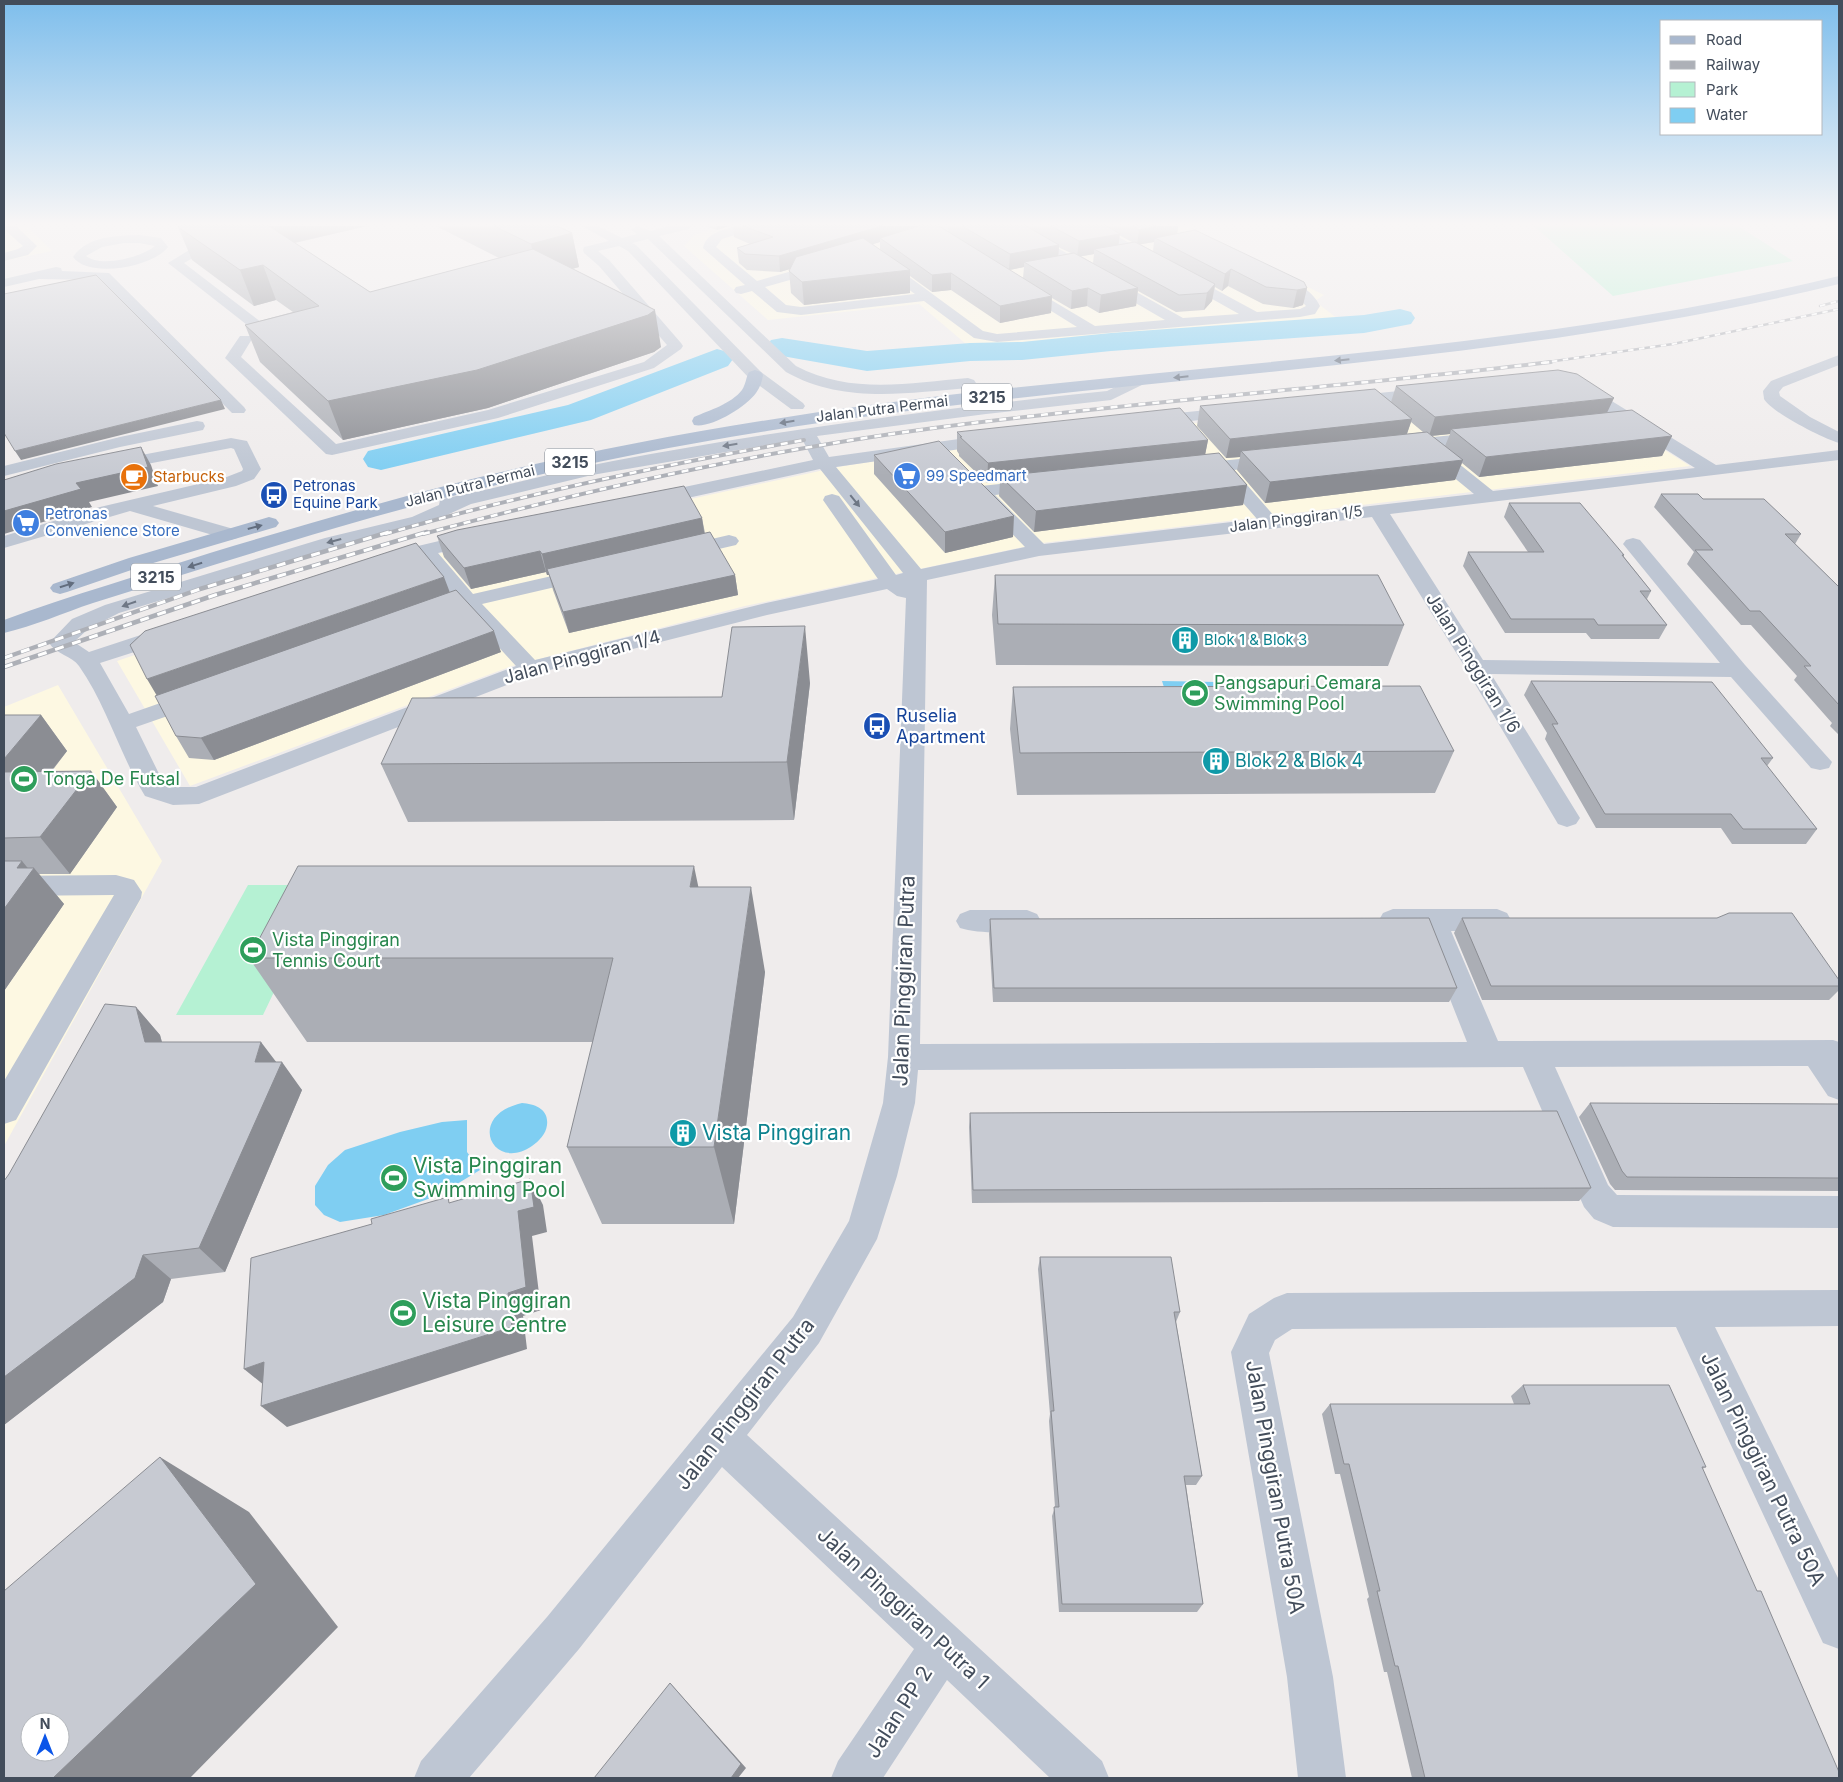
<svg xmlns="http://www.w3.org/2000/svg" width="1843" height="1782" font-family="Inter,sans-serif">
	<style>
		.commercial { fill: #fdf8e2 }
		.green { fill: #b5f1d3 }
		.water { fill: #7fcef2 }
		.lines { fill: none; stroke-linecap: round; stroke-linejoin: round }
		.river { fill: #7fcef2; fill-rule: evenodd }
		.minor { fill: #bec6d3; fill-rule: evenodd }
		.major { fill: #a9b8ce; fill-rule: evenodd }
		.rail-far2-casing { stroke: #adb0b7; stroke-width: 2.5 }
		.rail-far1-casing { stroke: #adb0b7; stroke-width: 4 }
		.rail-casing { stroke: #adb0b7; stroke-width: 4.5 }
		.rail-far2 { stroke: #fff; stroke-width: 2; stroke-dasharray: 5.5; stroke-linecap: butt }
		.rail-far1 { stroke: #fff; stroke-width: 2.5; stroke-dasharray: 7; stroke-linecap: butt }
		.rail { stroke: #fff; stroke-width: 3; stroke-dasharray: 9; stroke-linecap: butt }
		.wall { fill: #abaeb5; fill-rule: evenodd }
		.shaded-wall { fill: #8b8d93 }
		.building { fill: #c7cad2; stroke: #8b8d93; fill-rule: evenodd }
		.oneway { fill: #626d7e }
		.oneway2 { fill: #6e7785 }
		.labels { text-anchor: middle; stroke-width: 4.5; stroke-linejoin: round; paint-order: stroke }
		.far-street-label { font-size: 15px; fill: #434d5b; stroke: #fff }
		.far-shop-label { font-size: 15px; fill: #366cbe; stroke: #fff; text-anchor: start }
		.far-food-label { font-size: 15px; fill: #c56008; stroke: #fff; text-anchor: start }
		.far-transit-label { font-size: 15px; fill: #164399; stroke: #fff; text-anchor: start }
		.far-culture-label { font-size: 15px; fill: #0d838f; stroke: #fff; text-anchor: start }
		.shield { fill: #fff; stroke: #7b828c; stroke-width: 1 }
		.shield-label { font-size: 16px; font-weight: bold; fill: #434d5b }
		.street-label { font-size: 18px; fill: #434d5b; stroke: #fff }
		.leisure-label { font-size: 18px; fill: #27864d; stroke: #fff; text-anchor: start }
		.transit-label { font-size: 18px; fill: #164399; stroke: #fff; text-anchor: start }
		.culture-label { font-size: 18px; fill: #0d838f; stroke: #fff; text-anchor: start }
		.near-street-label { font-size: 21px; fill: #434d5b; stroke: #fff }
		.near-culture-label { font-size: 21px; fill: #0d838f; stroke: #fff; text-anchor: start }
		.near-leisure-label { font-size: 21px; fill: #27864d; stroke: #fff; text-anchor: start }
	</style>
	<rect width="100%" height="100%" fill="#efecec"/>
	<path class="commercial" d="M 4,226 L 27,226 L 52,251 L 4,261 Z
		M 724,226 L 1186,226 L 1324,295 L 1315,301 L 1339,320 L 1014,347 L 966,344 L 919,304 L 768,320 L 684,246 L 694,235 Z
		M 1560,384 L 1690,466 L 1042,543 L 745,606 L 512,666 L 190,786 L 117,661 L 424,557 L 838,467 L 952,449 Z
		M 58,685 L 162,861 L 4,1146 L 4,707 Z"/>
	<path class="green" d="M 1534,226 L 1738,226 L 1793,261 L 1613,296 Z
		M 248,885 L 325,885 L 263,1015 L 176,1015 Z"/>
	<path class="water" d="M 1162,681 L 1217,682 L 1229,704 L 1170,706 Z
		M 522,1103 C 535,1104 549,1109 547,1125 C 546,1134 539,1141 532,1146 C 493,1173 465,1116 522,1103 Z
		M 467,1120 L 467,1152 L 480,1170 L 439,1195 L 384,1215 L 340,1222 L 324,1215 L 315,1205 L 315,1186 L 328,1165 L 345,1150 L 400,1132 L 442,1122 Z"/>
	<g class="lines">
		<path class="river" d="M 1400,309 L 1411,312 L 1415,318 L 1411,324 L 1364,333 L 1111,351 L 1022,360 L 970,361 L 867,371 L 782,356 L 771,354 L 766,347 L 771,340 L 782,338 L 867,351 L 970,343 L 1022,342 L 1111,333 L 1364,315 Z
			M 717,349 L 728,352 L 733,359 L 728,366 L 591,420 L 381,470 L 368,467 L 363,459 L 368,451 L 568,405 Z"/>
		<path class="minor" d="M 4,226 L 16,226 L 37,246 L 28,255 L 4,261 L 4,253 L 18,249 L 23,246 L 4,229 Z
			M 267,226 L 290,226 L 288,229 L 212,247 L 184,263 L 261,322 L 263,325 L 261,328 L 251,328 L 168,263 L 204,241 Z
			M 582,226 L 598,226 L 622,238 L 637,234 L 631,230 L 637,226 L 651,231 L 669,226 L 691,226 L 689,229 L 659,236 L 796,366 C 851,395 909,383 968,378 L 974,380 L 976,383 L 974,386 L 968,388 C 906,393 843,404 786,372 L 648,239 L 632,243 L 636,245 L 761,372 L 803,403 L 805,406 L 803,409 L 791,409 L 749,378 L 628,251 L 619,246 L 598,251 L 609,260 L 681,343 L 683,346 L 681,349 L 654,368 L 498,418 L 332,455 L 326,454 L 225,358 L 240,336 L 250,336 L 252,339 L 241,357 L 336,444 L 488,410 L 644,362 L 667,345 L 599,266 L 584,253 L 583,250 L 584,247 L 609,241 Z
			M 736,226 L 756,226 L 754,229 L 722,239 L 716,247 L 757,281 L 824,262 L 831,266 L 829,269 L 765,287 L 786,305 L 801,307 L 915,294 L 876,266 L 874,263 L 881,259 L 886,260 L 983,331 L 997,334 L 1077,327 L 1016,289 L 1014,286 L 1021,282 L 1095,326 L 1165,320 L 1002,226 L 1018,226 L 1183,318 L 1239,314 L 1082,226 L 1098,226 L 1257,312 L 1300,309 L 1306,306 L 1297,296 L 1268,282 L 1266,279 L 1273,275 C 1291,279 1312,289 1320,306 L 1315,314 L 1300,317 L 997,342 L 974,338 L 924,301 L 801,315 L 777,312 L 752,291 L 741,294 L 736,293 L 734,290 L 736,287 L 745,285 L 703,248 C 706,233 723,230 736,226 Z
			M 940,226 L 960,226 L 958,229 L 909,244 L 903,240 L 905,237 Z
			M 139,235 L 161,238 L 168,247 C 153,267 89,279 73,257 C 87,236 116,236 139,235 ZM 124,243 L 139,243 L 155,246 C 142,257 101,268 86,256 L 102,247 Z
			M 56,267 L 61,268 L 62,271 L 109,273 L 244,407 L 246,410 L 244,413 L 232,413 L 100,280 L 39,279 L 4,287 L 4,279 Z
			M 1839,355 L 1839,365 L 1783,387 L 1779,392 L 1780,396 L 1810,417 L 1839,432 L 1839,443 C 1824,439 1771,412 1764,399 C 1764,397 1763,393 1763,391 L 1771,381 Z
			M 1138,376 L 1144,378 L 1146,381 L 1144,384 L 1111,400 L 986,414 L 817,436 L 829,457 L 995,434 L 1001,435 L 1004,439 L 1001,443 L 995,444 L 836,467 L 921,569 L 1025,547 L 980,501 L 979,496 L 975,495 L 972,491 L 975,487 L 981,486 L 1037,480 L 1043,481 L 1046,485 L 1043,489 L 995,495 L 1044,544 L 1257,519 L 1216,472 L 1192,474 L 1186,473 L 1183,469 L 1186,465 L 1192,464 L 1276,455 L 1282,456 L 1285,460 L 1282,464 L 1234,470 L 1275,517 L 1474,494 L 1424,453 L 1422,448 L 1403,450 L 1397,449 L 1394,445 L 1397,441 L 1403,440 L 1484,432 L 1490,433 L 1493,437 L 1490,441 L 1438,447 L 1493,491 L 1695,468 L 1572,390 L 1570,387 L 1572,384 L 1584,384 L 1716,465 L 1839,450 L 1839,460 L 1390,514 L 1483,660 L 1720,663 L 1623,544 L 1626,540 L 1633,538 L 1640,540 L 1745,665 L 1832,762 L 1829,768 L 1820,770 L 1811,768 L 1731,677 L 1491,674 L 1580,818 L 1576,824 L 1567,827 L 1558,824 L 1465,667 L 1372,517 L 1039,556 L 927,580 L 920,1044 L 1467,1042 L 1423,931 L 1393,931 L 1383,927 L 1379,920 L 1383,913 L 1393,909 L 1497,909 L 1507,913 L 1511,920 L 1507,927 L 1497,931 L 1451,931 L 1498,1041 L 1833,1040 L 1839,1042 L 1839,1100 L 1828,1096 L 1808,1066 L 1555,1067 L 1608,1185 L 1617,1195 L 1839,1196 L 1839,1228 L 1613,1227 L 1594,1219 L 1584,1207 L 1523,1067 L 918,1070 L 915,1103 L 897,1176 L 877,1239 L 819,1343 L 747,1435 L 1102,1761 L 1109,1778 L 1050,1778 L 947,1680 L 883,1778 L 831,1778 L 838,1761 L 914,1649 L 722,1467 L 579,1649 L 469,1778 L 414,1778 L 421,1761 L 547,1617 L 793,1317 L 849,1221 L 883,1103 L 888,1057 L 906,598 L 897,596 L 887,589 L 767,615 L 538,673 L 199,804 L 173,805 L 145,796 C 120,755 107,706 79,666 C 72,656 56,654 49,643 L 72,619 L 105,605 L 325,538 L 412,517 L 439,505 L 440,500 L 447,498 C 503,487 557,471 613,461 C 777,430 942,408 1107,391 ZM 802,439 L 813,460 L 651,494 L 644,496 L 642,500 L 644,504 L 651,506 L 820,469 L 903,573 L 896,575 L 839,496 L 832,494 L 825,496 L 823,500 L 878,579 L 766,603 L 535,660 L 482,604 L 594,578 L 597,574 L 594,570 L 587,568 L 473,594 L 438,553 L 484,542 L 487,538 L 484,534 L 477,532 L 418,546 L 379,558 L 376,562 L 379,566 L 386,568 L 421,558 L 455,598 L 425,609 L 421,613 L 425,617 L 432,619 L 464,609 L 516,666 L 196,787 L 174,787 L 164,784 L 136,727 L 205,703 L 209,698 L 205,693 L 197,691 L 189,693 L 129,714 L 100,663 L 175,639 L 178,634 L 175,629 L 167,628 L 159,629 L 89,652 L 74,642 L 88,629 L 119,613 L 339,546 L 425,525 L 471,504 L 592,475 Z
			M 1430,388 L 1436,390 L 1438,393 L 1436,396 L 1348,406 L 1342,404 L 1340,401 L 1342,398 L 1348,396 Z
			M 1236,407 L 1242,409 L 1244,412 L 1242,415 L 1149,426 L 1143,425 L 1141,421 L 1143,417 L 1149,416 Z
			M 197,421 L 203,422 L 205,426 L 203,430 L 120,447 L 4,476 L 4,466 L 120,437 Z
			M 231,438 L 247,441 L 261,469 L 254,479 L 236,486 L 153,506 L 237,530 L 240,534 L 237,538 L 230,540 L 223,538 L 130,511 L 4,548 L 4,536 L 100,507 L 224,478 L 242,471 L 243,469 L 234,449 L 231,448 L 110,471 L 104,470 L 101,466 L 104,462 L 110,461 Z
			M 729,535 L 736,537 L 739,541 L 736,545 L 680,558 L 673,556 L 670,552 L 673,548 Z
			M 116,875 L 134,880 L 142,892 L 141,898 L 16,1120 L 4,1124 L 4,1081 L 114,895 L 4,896 L 4,876 Z
			M 970,910 L 1027,910 L 1037,914 L 1041,921 L 1037,928 C 1018,934 979,934 960,928 L 956,921 L 960,914 Z
			M 1839,1290 L 1839,1326 L 1715,1327 L 1839,1580 L 1839,1649 L 1823,1643 L 1676,1327 L 1292,1329 L 1275,1340 L 1269,1353 L 1333,1677 L 1346,1778 L 1298,1778 L 1287,1677 L 1231,1352 L 1249,1314 L 1274,1298 L 1287,1293 Z"/>
		<path class="major" d="M 1839,276 L 1839,284 C 1488,370 1124,374 767,431 C 602,457 441,495 282,544 C 219,563 156,583 93,603 C 63,613 34,626 4,633 L 4,620 C 72,595 141,575 210,553 C 297,527 384,501 472,479 C 603,447 736,423 870,405 C 1193,362 1521,353 1839,276 Z
			M 755,370 L 761,372 L 763,375 C 762,382 760,387 756,393 C 746,407 710,429 694,425 L 692,421 L 694,417 C 710,410 731,404 742,390 C 746,384 746,377 749,372 Z
			M 269,517 L 276,519 L 279,523 L 276,527 L 143,566 L 67,592 L 60,594 L 53,592 L 50,588 L 53,584 L 129,558 Z"/>
		<g class="rail-far2-casing">
			<path id="rail-far2" d="M 1820,306 L 1839,301
				M 1541,363 L 1673,344 L 1839,309"/>
		</g>
		<g class="rail-far1-casing">
			<path id="rail-far1" d="M 385,534 C 522,494 663,465 804,440
				M 423,534 C 591,489 761,451 934,428 C 1139,401 1345,387 1551,362"/>
		</g>
		<g class="rail-casing">
			<path id="rail" d="M 4,658 L 200,589 L 389,532
				M 4,667 L 215,595 L 427,532"/>
		</g>
		<use href="#rail-far2" class="rail-far2"/>
		<use href="#rail-far1" class="rail-far1"/>
		<use href="#rail" class="rail"/>
	</g>
	<path class="wall" d="M 179,226 L 367,226 L 295,243 L 370,292 L 499,258 L 436,226 L 557,226 L 572,233 L 579,267 L 572,269 L 661,347 L 654,352 L 488,408 L 343,440 L 260,362 L 245,325 L 293,312 L 276,300 L 254,306 L 192,260 L 178,227 Z
		M 706,226 L 729,226 L 717,230 Z
		M 733,226 L 939,226 L 948,232 L 948,226 L 1178,226 L 1177,233 L 1307,288 L 1303,305 L 1293,308 L 1263,304 L 1228,286 L 1222,291 L 1215,287 L 1212,301 L 1204,310 L 1176,312 L 1138,291 L 1136,306 L 1099,313 L 1087,306 L 1071,309 L 1052,298 L 1051,313 L 1000,323 L 951,290 L 932,292 L 910,276 L 910,293 L 804,305 L 791,293 L 789,271 L 790,269 L 780,272 L 747,270 L 739,263 L 737,248 L 750,244 L 734,237 ZM 1119,235 L 1132,242 L 1118,245 ZM 880,242 L 880,250 L 873,244 ZM 1154,242 L 1153,251 L 1140,244 ZM 1059,247 L 1060,248 L 1071,253 L 1058,256 ZM 1094,254 L 1093,263 L 1081,256 L 1089,255 ZM 1024,267 L 1023,278 L 1010,270 Z
		M 1396,386 L 1607,413 L 1672,436 L 1662,456 L 1479,477 L 1462,463 L 1455,480 L 1265,503 L 1237,470 L 1240,457 L 1226,458 L 1197,426 L 1200,406 L 1391,402 ZM 1411,422 L 1423,432 L 1407,434 ZM 1450,434 L 1445,446 L 1432,436 Z
		M 957,432 L 1208,440 L 1205,455 L 1247,485 L 1243,505 L 1034,532 L 999,496 L 1000,482 L 987,483 L 959,456 L 959,454 L 957,451 Z
		M 874,455 L 1013,537 L 945,553 L 874,474 Z
		M 1661,494 L 1703,499 L 1801,534 L 1795,544 L 1839,587 L 1839,735 L 1830,726 L 1832,723 L 1794,680 L 1797,676 L 1751,625 L 1741,625 L 1687,564 L 1694,552 L 1654,507 Z
		M 1509,503 L 1624,555 L 1624,557 L 1651,591 L 1647,599 L 1667,625 L 1659,639 L 1591,639 L 1586,633 L 1505,633 L 1463,566 L 1468,552 L 1528,552 L 1504,517 Z
		M 702,518 L 705,533 L 735,575 L 738,595 L 569,633 L 553,590 L 549,575 L 547,575 L 546,572 L 471,589 L 444,557 L 437,536 Z
		M 995,575 L 1404,625 L 1388,666 L 996,665 L 992,615 Z
		M 450,592 L 501,652 L 214,760 L 189,758 L 176,736 Z
		M 1531,681 L 1773,758 L 1767,766 L 1817,829 L 1806,844 L 1732,844 L 1721,828 L 1596,828 L 1545,739 L 1547,733 L 1524,695 Z
		M 810,683 L 794,820 L 408,822 L 381,764 L 722,697 Z
		M 1013,687 L 1454,751 L 1435,793 L 1017,795 L 1010,729 Z
		M 4,715 L 41,715 L 67,751 L 52,771 L 91,771 L 117,807 L 70,874 L 39,874 L 64,904 L 4,991 Z
		M 698,887 L 765,972 L 734,1224 L 602,1224 L 567,1147 L 593,1042 L 307,1042 L 249,958 Z
		M 1462,918 L 1839,980 L 1839,990 L 1829,1000 L 1482,1000 L 1454,933 Z
		M 990,919 L 1457,988 L 1449,1002 L 993,1002 L 989,934 Z
		M 136,1007 L 160,1035 L 162,1042 L 276,1062 L 302,1090 L 225,1272 L 171,1279 L 163,1302 L 4,1425 L 4,1181 Z
		M 1590,1103 L 1839,1104 L 1839,1191 L 1615,1190 L 1610,1184 L 1579,1117 Z
		M 970,1113 L 1591,1188 L 1579,1201 L 972,1203 L 969,1127 Z
		M 1040,1257 L 1180,1312 L 1176,1322 L 1202,1476 L 1196,1485 L 1186,1485 L 1203,1604 L 1197,1612 L 1059,1612 L 1052,1516 L 1055,1507 L 1049,1421 L 1050,1414 L 1038,1269 Z
		M 1523,1385 L 1706,1467 L 1702,1469 L 1839,1778 L 1412,1778 L 1387,1672 L 1384,1672 L 1367,1599 L 1369,1597 L 1340,1474 L 1335,1474 L 1322,1414 L 1330,1404 L 1514,1404 L 1511,1396 Z"/>
	<path class="shaded-wall" d="M 258,226 L 367,226 L 267,249 Z
		M 716,226 L 729,226 L 717,230 Z
		M 882,226 L 918,226 L 880,238 L 880,242 L 780,272 L 779,256 Z
		M 1156,226 L 1178,226 L 1177,237 L 1155,238 L 1154,242 L 1137,245 L 1139,230 Z
		M 572,233 L 579,267 L 539,278 L 531,244 Z
		M 1120,234 L 1118,249 L 1094,249 L 1094,254 L 1077,257 L 1079,241 Z
		M 1059,245 L 1058,261 L 1024,262 L 1024,267 L 1009,270 L 1010,254 Z
		M 263,265 L 276,300 L 254,306 L 240,270 Z
		M 1231,269 L 1228,286 L 1222,291 L 1225,274 Z
		M 910,270 L 910,293 L 804,305 L 802,282 Z
		M 951,273 L 951,290 L 932,292 L 932,275 Z
		M 1215,284 L 1212,301 L 1204,310 L 1207,293 Z
		M 1088,288 L 1087,306 L 1071,309 L 1072,291 Z
		M 1138,288 L 1136,306 L 1099,313 L 1101,295 Z
		M 1307,288 L 1303,305 L 1293,308 L 1297,290 Z
		M 1052,296 L 1051,313 L 1000,323 L 1000,306 Z
		M 655,310 L 661,347 L 654,352 L 488,408 L 343,440 L 328,401 Z
		M 1614,398 L 1605,417 L 1451,429 L 1450,434 L 1429,436 L 1435,417 Z
		M 221,400 L 225,409 L 21,460 L 15,451 Z
		M 1412,419 L 1405,439 L 1241,451 L 1240,457 L 1226,458 L 1230,439 Z
		M 1672,436 L 1662,456 L 1479,477 L 1486,457 Z
		M 1208,440 L 1204,460 L 1000,476 L 1000,482 L 987,483 L 988,463 Z
		M 141,447 L 151,465 L 158,486 L 89,502 L 92,507 L 4,534 L 4,511 L 76,483 Z
		M 1463,460 L 1455,480 L 1265,503 L 1270,482 Z
		M 1247,485 L 1243,505 L 1034,532 L 1036,511 Z
		M 1014,516 L 1013,537 L 945,553 L 945,532 Z
		M 702,518 L 705,538 L 547,569 L 549,575 L 547,575 L 542,554 Z
		M 540,551 L 546,572 L 471,589 L 464,568 Z
		M 735,575 L 738,595 L 569,633 L 563,612 Z
		M 444,577 L 452,598 L 160,701 L 147,679 Z
		M 805,626 L 810,683 L 794,820 L 787,762 Z
		M 494,631 L 501,652 L 214,760 L 201,738 Z
		M 41,715 L 67,751 L 22,808 L 4,785 L 4,759 Z
		M 91,771 L 117,807 L 70,874 L 40,837 Z
		M 22,861 L 31,872 L 34,868 L 64,904 L 4,991 L 4,909 L 17,868 Z
		M 694,866 L 712,952 L 690,887 Z
		M 751,887 L 765,972 L 734,1224 L 714,1147 Z
		M 136,1007 L 160,1035 L 169,1070 L 145,1042 Z
		M 261,1042 L 280,1067 L 282,1062 L 302,1090 L 225,1272 L 199,1248 Z
		M 530,1179 L 543,1205 L 547,1232 L 532,1236 L 541,1310 L 523,1316 L 527,1349 L 287,1427 L 261,1406 L 508,1293 L 518,1211 Z
		M 143,1255 L 171,1279 L 163,1302 L 4,1425 L 4,1377 Z
		M 264,1362 L 270,1390 L 244,1369 Z
		M 160,1457 L 249,1512 L 338,1627 L 190,1778 L 53,1778 Z
		M 670,1683 L 746,1768 L 738,1778 L 731,1778 Z"/>
	<path class="building" d="M 179,226 L 269,226 L 370,292 L 533,249 L 655,310 L 648,315 L 477,370 L 328,401 L 245,325 L 319,306 L 263,265 L 240,270 L 178,227 Z
		M 494,226 L 557,226 L 572,233 L 531,244 Z
		M 743,226 L 882,226 L 779,256 L 745,254 L 737,248 L 773,237 Z
		M 919,226 L 939,226 L 1052,296 L 1000,306 L 951,273 L 932,275 L 880,238 Z
		M 962,226 L 1026,226 L 1059,245 L 1010,254 Z
		M 1051,226 L 1107,226 L 1120,234 L 1079,241 Z
		M 1133,226 L 1156,226 L 1139,230 Z
		M 1195,230 L 1304,282 L 1307,288 L 1297,290 L 1266,287 L 1231,269 L 1225,274 L 1155,238 Z
		M 863,238 L 910,270 L 802,282 L 789,271 L 796,257 Z
		M 1135,242 L 1215,284 L 1207,293 L 1179,295 L 1094,249 Z
		M 1074,253 L 1138,288 L 1101,295 L 1088,288 L 1072,291 L 1024,262 Z
		M 96,275 L 221,400 L 15,451 L 4,433 L 4,294 Z
		M 1558,370 L 1577,374 L 1614,398 L 1435,417 L 1396,386 Z
		M 1375,389 L 1412,419 L 1230,439 L 1200,406 Z
		M 1180,408 L 1208,440 L 988,463 L 960,437 L 962,437 L 957,432 Z
		M 1632,410 L 1672,436 L 1486,457 L 1451,429 Z
		M 1427,432 L 1463,460 L 1270,482 L 1241,451 Z
		M 939,441 L 1014,516 L 945,532 L 874,455 Z
		M 141,447 L 148,467 L 76,483 L 81,489 L 4,511 L 4,480 L 56,464 Z
		M 1219,453 L 1247,485 L 1036,511 L 1000,476 Z
		M 684,486 L 702,518 L 542,554 L 540,551 L 464,568 L 437,536 L 457,530 Z
		M 1661,494 L 1698,494 L 1703,499 L 1764,499 L 1801,534 L 1785,534 L 1839,587 L 1839,705 L 1804,666 L 1811,666 L 1760,611 L 1750,611 L 1695,550 L 1713,550 Z
		M 1509,503 L 1580,503 L 1624,555 L 1622,555 L 1651,591 L 1640,591 L 1667,625 L 1598,625 L 1594,619 L 1511,619 L 1468,552 L 1544,552 Z
		M 710,532 L 735,575 L 563,612 L 547,569 Z
		M 416,543 L 444,577 L 147,679 L 130,645 L 145,631 Z
		M 995,575 L 1378,575 L 1404,625 L 998,624 Z
		M 456,590 L 494,631 L 201,738 L 176,736 L 155,696 Z
		M 805,626 L 787,762 L 381,764 L 412,698 L 722,697 L 732,627 Z
		M 1531,681 L 1712,682 L 1773,758 L 1761,758 L 1817,829 L 1743,829 L 1731,814 L 1605,814 L 1552,724 L 1558,724 Z
		M 1420,686 L 1454,751 L 1020,753 L 1013,687 Z
		M 4,715 L 41,715 L 4,759 Z
		M 91,771 L 40,837 L 4,838 L 4,772 Z
		M 4,861 L 22,861 L 17,868 L 34,868 L 4,909 Z
		M 298,866 L 694,866 L 690,887 L 751,887 L 714,1147 L 567,1147 L 613,958 L 249,958 Z
		M 1729,913 L 1792,913 L 1839,980 L 1839,986 L 1491,986 L 1462,918 L 1717,918 Z
		M 1429,918 L 1457,988 L 994,988 L 990,919 Z
		M 105,1004 L 136,1007 L 145,1042 L 261,1042 L 255,1062 L 282,1062 L 199,1248 L 143,1255 L 135,1278 L 4,1377 L 4,1181 L 9,1174 Z
		M 1590,1103 L 1839,1104 L 1839,1178 L 1627,1177 L 1622,1171 Z
		M 1557,1111 L 1591,1188 L 973,1190 L 970,1113 Z
		M 530,1179 L 534,1207 L 518,1211 L 526,1287 L 508,1293 L 512,1327 L 261,1406 L 264,1362 L 244,1369 L 251,1258 L 372,1224 L 371,1219 L 448,1197 L 449,1203 Z
		M 1040,1257 L 1171,1257 L 1180,1312 L 1174,1312 L 1202,1476 L 1184,1476 L 1203,1604 L 1062,1604 L 1054,1507 L 1059,1507 L 1051,1411 L 1054,1411 Z
		M 1523,1385 L 1669,1385 L 1706,1467 L 1702,1467 L 1757,1591 L 1761,1591 L 1839,1772 L 1839,1778 L 1425,1778 L 1398,1666 L 1395,1666 L 1377,1591 L 1380,1591 L 1349,1464 L 1344,1464 L 1330,1404 L 1530,1404 Z
		M 160,1457 L 256,1584 L 53,1778 L 4,1778 L 4,1591 ZM 30,1722 L 60,1722 L 60,1752 L 30,1752 Z
		M 670,1683 L 741,1764 L 731,1778 L 594,1778 Z"/>
	<defs><path id="oneway-solid" d="M-6-.8H1V-3.2L6.5 0L1 3.2V.8H-6Z" transform="scale(1.25)"/></defs>
	<g class="oneway">
		<use href="#oneway-solid" transform="translate(1342 360) rotate(174)"/>
		<use href="#oneway-solid" transform="translate(1181 377) rotate(174)"/>
		<use href="#oneway-solid" transform="translate(787 422) rotate(171)"/>
		<use href="#oneway-solid" transform="translate(255 527) rotate(-15)"/>
		<use href="#oneway-solid" transform="translate(195 565) rotate(163)"/>
		<use href="#oneway-solid" transform="translate(67 585) rotate(-18)"/>
	</g>
	<g class="oneway2">
		<use href="#oneway-solid" transform="translate(730 445) rotate(171)"/>
		<use href="#oneway-solid" transform="translate(855 501) rotate(51)"/>
		<use href="#oneway-solid" transform="translate(334 541) rotate(165)"/>
		<use href="#oneway-solid" transform="translate(129 604) rotate(161)"/>
	</g>
	<linearGradient id="sky" x2="0" y2="1"><stop stop-color="#7ebeec"/><stop offset="0.47" stop-color="#f8f6f6"/><stop offset="1" stop-color="#f8f6f6" stop-opacity="0"/></linearGradient>
	<rect width="1843" height="476" fill="url(#sky)"/>
	<defs>
		<g id="supermarket-disc" transform="scale(1.4375)"><circle r="9.5" fill="#3f7fe0" stroke="#fff"/><path d="M-6-5.5h2.5l.6 2H6L4.5 2H-2.5L-4.4-4H-6ZM-1.5 3.2a1.3 1.3 0 1 0 .1 0ZM3 3.2a1.3 1.3 0 1 0 .1 0Z" fill="#fff"/></g>
		<g id="cafe-disc" transform="scale(1.4375)"><circle r="9.5" fill="#e8710a" stroke="#fff"/><path d="M-5.5-4.5H6V0H3Q3 3.5 0 3.5H-2.5Q-5.5 3.5-5.5 0ZM3-3.2v2h1.7v-2ZM-6 4.5H4V6H-6Z" fill="#fff"/></g>
		<g id="bus-disc" transform="scale(1.4375)"><circle r="9.5" fill="#1a4fb4" stroke="#fff"/><path d="M-5-6H5V4H4V6H2V4H-2V6H-4V4H-5ZM-3.5-4V0h7V-4ZM-3.5 1.2v1.5H-2V1.2ZM2 1.2v1.5H3.5V1.2Z" fill="#fff"/></g>
		<g id="building-disc" transform="scale(1.4375)"><circle r="9.5" fill="#0f9aa8" stroke="#fff"/><path d="M-4-6H4V6H1V3H-1V6H-4ZM-2.5-4.3h1.7v1.8h-1.7ZM.8-4.3h1.7v1.8H.8ZM-2.5-1h1.7V.8h-1.7ZM.8-1h1.7V.8H.8Z" fill="#fff"/></g>
		<g id="stadium-disc" transform="scale(1.4375)"><circle r="9.5" fill="#2e9e5b" stroke="#fff"/><path d="M0-5a6.5 5 0 1 0 0 10a6.5 5 0 1 0 0-10ZM-3.5-1.8h7v3.6h-7Z" fill="#fff"/></g>
	</defs>
	<g fill-rule="evenodd">
		<use href="#supermarket-disc" x="907" y="476"/>
		<use href="#cafe-disc" x="134" y="477"/>
		<use href="#bus-disc" x="274" y="495"/>
		<use href="#supermarket-disc" x="26" y="523"/>
		<use href="#building-disc" x="1185" y="640"/>
		<use href="#stadium-disc" x="1195" y="693"/>
		<use href="#bus-disc" x="877" y="726"/>
		<use href="#building-disc" x="1216" y="761"/>
		<use href="#stadium-disc" x="24" y="779"/>
		<use href="#stadium-disc" x="253" y="950"/>
		<use href="#building-disc" x="683" y="1133"/>
		<use href="#stadium-disc" x="394" y="1178"/>
		<use href="#stadium-disc" x="403" y="1313"/>
	</g>
	<g class="labels">
		<g class="far-street-label">
			<text transform="translate(882 409) rotate(-7)" y="5">Jalan Putra Permai</text>
			<text transform="translate(470 486) rotate(-14)" y="5">Jalan Putra Permai</text>
			<text transform="translate(1296 519) rotate(-7)" y="5">Jalan Pinggiran 1/5</text>
		</g>
		<g class="far-shop-label">
			<text x="926" y="481">99 Speedmart</text>
			<text x="45" y="519">Petronas<tspan x="45" dy="17">Convenience Store</tspan></text>
		</g>
		<g class="far-food-label">
			<text x="153" y="482">Starbucks</text>
		</g>
		<g class="far-transit-label">
			<text x="293" y="491">Petronas<tspan x="293" dy="17">Equine Park</tspan></text>
		</g>
		<g class="far-culture-label">
			<text x="1204" y="645">Blok 1 &amp; Blok 3</text>
		</g>
		<g class="shield">
			<rect x="962" y="383.5" width="50" height="27" rx="4"/>
			<rect x="545" y="448.5" width="50" height="27" rx="4"/>
			<rect x="131" y="563.5" width="50" height="27" rx="4"/>
		</g>
		<g class="shield-label">
			<text x="987" y="403">3215</text>
			<text x="570" y="468">3215</text>
			<text x="156" y="583">3215</text>
		</g>
		<g class="street-label">
			<text transform="translate(582 657) rotate(-15)" y="6">Jalan Pinggiran 1/4</text>
			<text transform="translate(1473 663) rotate(58)" y="6">Jalan Pinggiran 1/6</text>
		</g>
		<g class="leisure-label">
			<text x="1214" y="689">Pangsapuri Cemara<tspan x="1214" dy="21">Swimming Pool</tspan></text>
			<text x="43" y="785">Tonga De Futsal</text>
			<text x="272" y="946">Vista Pinggiran<tspan x="272" dy="21">Tennis Court</tspan></text>
		</g>
		<g class="transit-label">
			<text x="896" y="722">Ruselia<tspan x="896" dy="21">Apartment</tspan></text>
		</g>
		<g class="culture-label">
			<text x="1235" y="767">Blok 2 &amp; Blok 4</text>
		</g>
		<g class="near-street-label">
			<text transform="translate(904 981) rotate(-88)" y="7">Jalan Pinggiran Putra</text>
			<text transform="translate(745 1404) rotate(-52)" y="7">Jalan Pinggiran Putra</text>
			<text transform="translate(1763 1469) rotate(64)" y="7">Jalan Pinggiran Putra 50A</text>
			<text transform="translate(1275 1487) rotate(80)" y="7">Jalan Pinggiran Putra 50A</text>
			<text transform="translate(903 1608) rotate(43)" y="7">Jalan Pinggiran Putra 1</text>
			<text transform="translate(899 1712) rotate(-57)" y="7">Jalan PP 2</text>
		</g>
		<g class="near-culture-label">
			<text x="702" y="1140">Vista Pinggiran</text>
		</g>
		<g class="near-leisure-label">
			<text x="413" y="1173">Vista Pinggiran<tspan x="413" dy="24">Swimming Pool</tspan></text>
			<text x="422" y="1308">Vista Pinggiran<tspan x="422" dy="24">Leisure Centre</tspan></text>
		</g>
	</g>
	<rect width="1843" height="1782" fill="none" stroke="#434d5b" stroke-width="10"/>
	<rect x="1660" y="20" width="162" height="115" fill="#ffffff" stroke="#b4b8bd"/>
	<rect x="1670" y="36" width="25" height="8" fill="#a9b8ce" stroke="#b4b8bd"/>
	<text x="1706" y="45" font-size="15" fill="#434d5b">Road</text>
	<rect x="1670" y="61" width="25" height="8" fill="#adb0b7" stroke="#b4b8bd"/>
	<text x="1706" y="70" font-size="15" fill="#434d5b">Railway</text>
	<rect x="1670" y="82" width="25" height="15" fill="#b5f1d3" stroke="#b4b8bd"/>
	<text x="1706" y="95" font-size="15" fill="#434d5b">Park</text>
	<rect x="1670" y="108" width="25" height="15" fill="#7fcef2" stroke="#b4b8bd"/>
	<text x="1706" y="120" font-size="15" fill="#434d5b">Water</text>
	<g transform="translate(45 1737)"><circle r="24" fill="#ffffff" stroke="#b4b8bd"/>
	<path d="M0-4L9 19L0 12L-9 19Z" fill="#0b55e9"/>
	<text y="-8" font-size="14" font-weight="bold" text-anchor="middle" fill="#434d5b">N</text>
	</g>
</svg>
